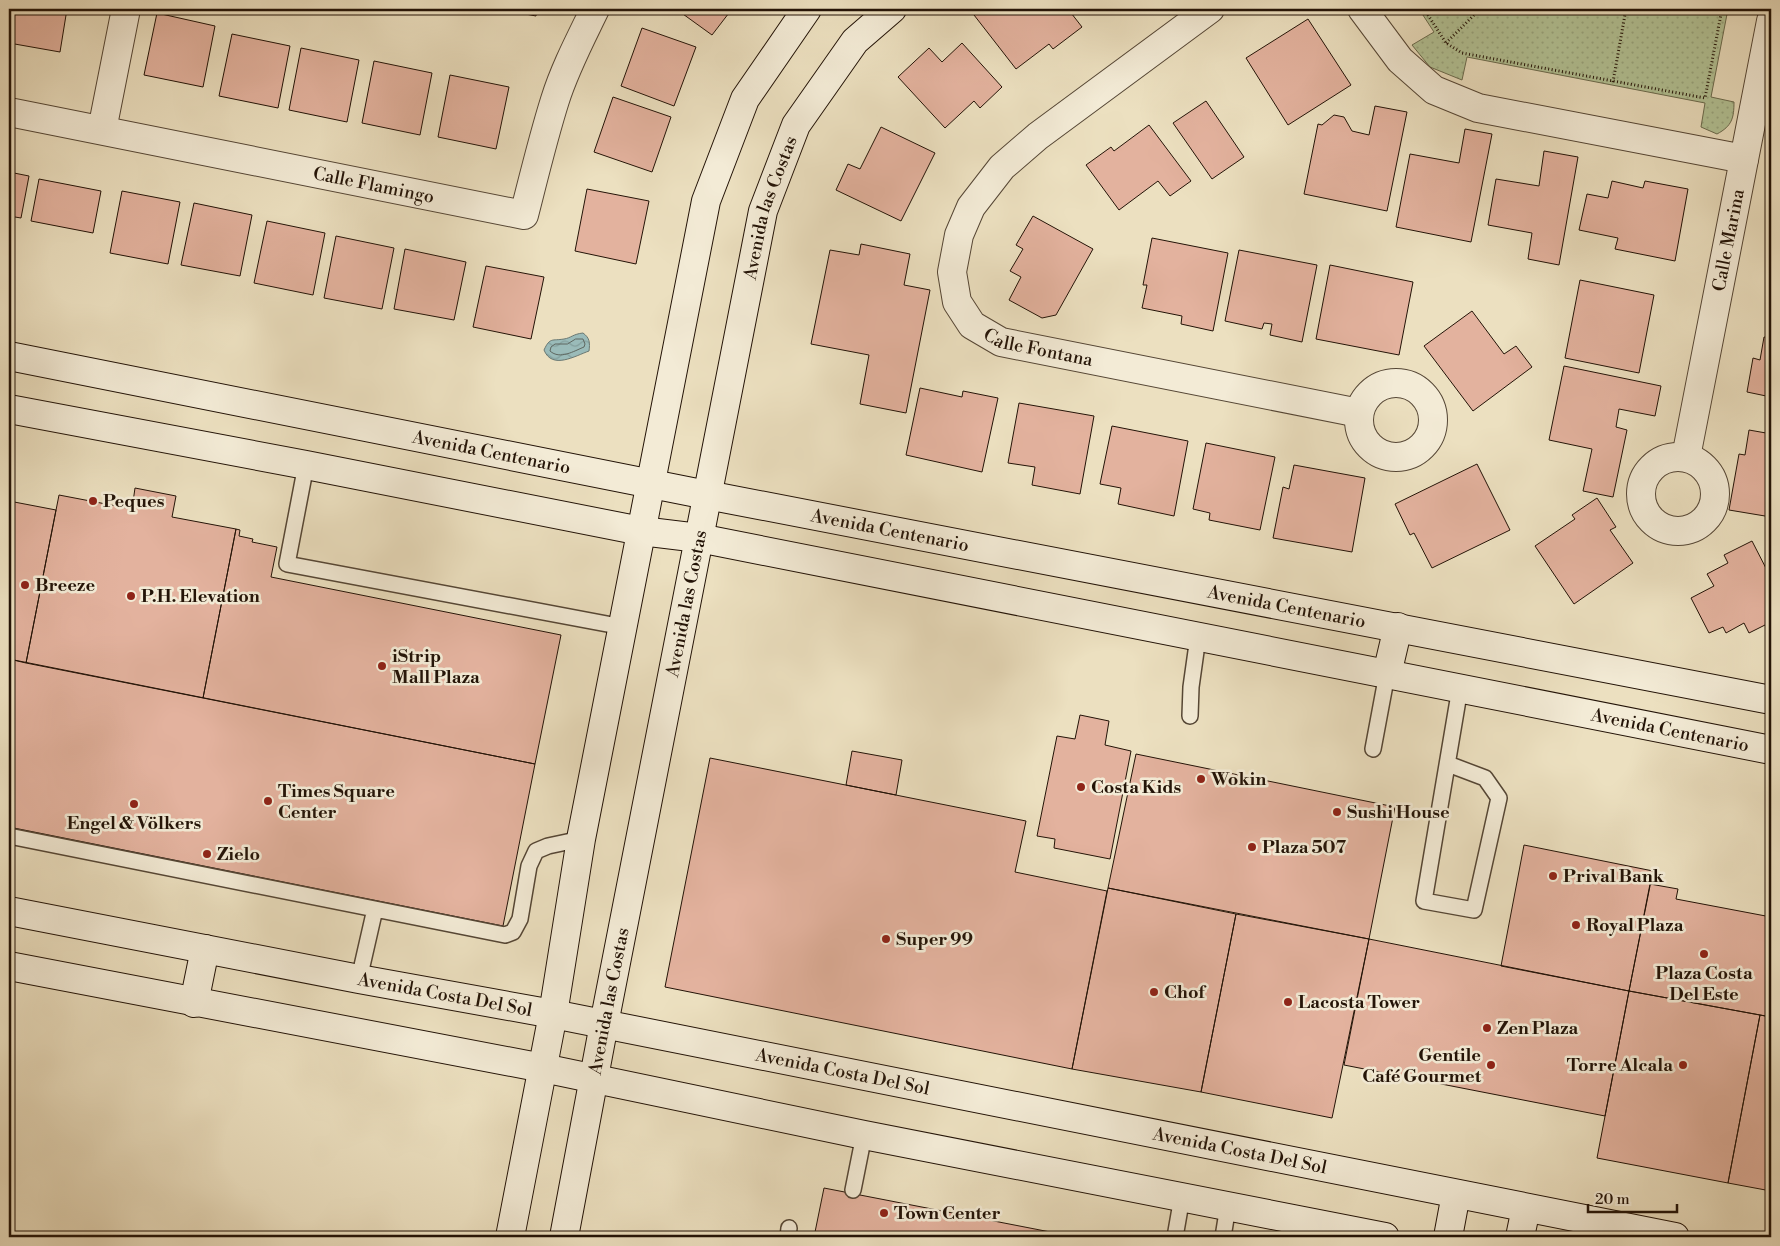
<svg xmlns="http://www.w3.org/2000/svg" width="1780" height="1246" font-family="'Libre Bodoni',serif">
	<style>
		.park { fill: url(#park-dots); stroke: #6b6b4e }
		.water { fill: url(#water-waves); stroke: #6a7872 }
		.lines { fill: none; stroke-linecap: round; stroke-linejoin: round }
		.shore { stroke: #5e6760; stroke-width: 1 }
		.building { fill: #e3b29e; stroke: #231307 }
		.lane-casing { stroke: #554635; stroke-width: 18 }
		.street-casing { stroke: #554635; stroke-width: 30 }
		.secondary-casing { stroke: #231307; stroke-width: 30 }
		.path { stroke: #231307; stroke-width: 3; stroke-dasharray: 1 2.5; stroke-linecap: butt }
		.lane { stroke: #f3ebd6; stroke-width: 15 }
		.street { stroke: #f3ebd6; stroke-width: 28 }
		.secondary { stroke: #f3ebd6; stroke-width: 28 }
		.poi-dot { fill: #8f2418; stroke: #f3ebd6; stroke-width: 2 }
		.labels { text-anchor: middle; stroke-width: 5; stroke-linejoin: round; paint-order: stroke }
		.street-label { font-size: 18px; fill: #231307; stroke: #f3ebd6 }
		.poi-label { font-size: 18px; font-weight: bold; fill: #231307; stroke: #f3ebd6; text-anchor: start }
	</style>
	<defs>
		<pattern id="park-dots" width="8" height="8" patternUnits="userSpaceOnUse" patternTransform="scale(1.25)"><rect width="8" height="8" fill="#b3c396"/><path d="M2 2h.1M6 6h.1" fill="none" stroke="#9aa780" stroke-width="1.8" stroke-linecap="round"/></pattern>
		<pattern id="water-waves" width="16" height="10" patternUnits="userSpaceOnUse" patternTransform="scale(1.25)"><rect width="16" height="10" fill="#9abbb9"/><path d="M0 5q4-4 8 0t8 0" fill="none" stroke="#84a09e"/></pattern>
	</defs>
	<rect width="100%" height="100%" fill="#ece0c0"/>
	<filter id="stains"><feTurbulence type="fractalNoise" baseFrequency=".004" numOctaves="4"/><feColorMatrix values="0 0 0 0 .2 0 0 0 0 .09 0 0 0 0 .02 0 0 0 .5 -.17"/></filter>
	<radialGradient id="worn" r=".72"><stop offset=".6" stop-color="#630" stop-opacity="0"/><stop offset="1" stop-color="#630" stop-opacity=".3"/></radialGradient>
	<path class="park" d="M 1419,9 L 1728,9 L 1711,97 L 1734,102 C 1734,118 1732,126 1717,134 L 1701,127 L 1705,103 L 1467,57 L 1462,80 L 1430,67 L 1412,45 L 1434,32 Z"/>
	<path class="water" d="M 583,333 C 590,338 590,343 589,351 C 575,356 552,370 544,350 C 550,337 552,341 564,339 C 571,338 573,334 583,333 Z"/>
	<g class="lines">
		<path class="shore" d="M 576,339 L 583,339 L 585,344 L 584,347 C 574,351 560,360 550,351 L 551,347 L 555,344 L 567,344 Z"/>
	</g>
	<path class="building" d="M 9,9 L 67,9 L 60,52 L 9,43 Z
		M 499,9 L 537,9 L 536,16 Z
		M 676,9 L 732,9 L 712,35 Z
		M 982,9 L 1003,9 L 1005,12 L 1008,9 L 1068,9 L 1082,27 L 1053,49 L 1049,44 L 1016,69 L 974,15 Z
		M 157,13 L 215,26 L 203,87 L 144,75 Z
		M 1308,19 L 1351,85 L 1288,125 L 1246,58 Z
		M 642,28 L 696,47 L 674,106 L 621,86 Z
		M 232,34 L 290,46 L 278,108 L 219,96 Z
		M 962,43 L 1002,87 L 980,108 L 974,101 L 945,128 L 898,77 L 929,48 L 942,62 Z
		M 301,48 L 359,60 L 347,122 L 289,110 Z
		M 374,61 L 432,73 L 420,135 L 362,123 Z
		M 450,75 L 509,87 L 496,149 L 438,137 Z
		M 613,97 L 671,117 L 652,172 L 594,152 Z
		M 1206,101 L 1244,157 L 1212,179 L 1173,123 Z
		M 1375,106 L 1407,112 L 1387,211 L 1304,194 L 1318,124 L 1322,125 L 1334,115 L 1344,117 L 1352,131 L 1369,135 Z
		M 1149,125 L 1191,181 L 1170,196 L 1158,181 L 1119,210 L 1086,165 L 1111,147 L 1114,151 Z
		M 881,127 L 935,153 L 901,221 L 836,190 L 848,164 L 860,169 Z
		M 1465,129 L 1492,134 L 1471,242 L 1396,227 L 1410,154 L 1459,163 Z
		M 1544,151 L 1578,157 L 1559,265 L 1528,259 L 1532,233 L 1488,225 L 1496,179 L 1539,186 Z
		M 9,172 L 29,176 L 21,218 L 9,216 Z
		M 39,179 L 101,191 L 93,233 L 31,221 Z
		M 1612,181 L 1643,188 L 1645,181 L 1688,189 L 1675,261 L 1615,249 L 1618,238 L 1579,230 L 1587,194 L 1608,198 Z
		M 587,189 L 649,201 L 636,264 L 575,251 Z
		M 122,191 L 180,202 L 168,264 L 110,253 Z
		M 194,203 L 252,215 L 240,276 L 181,265 Z
		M 1033,216 L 1093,249 L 1056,315 L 1042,318 L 1009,300 L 1021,277 L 1010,271 L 1023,249 L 1016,245 Z
		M 267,221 L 325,233 L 313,295 L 254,283 Z
		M 336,236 L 394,248 L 382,309 L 324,298 Z
		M 1152,238 L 1228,253 L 1213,331 L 1181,324 L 1182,316 L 1142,308 L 1147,285 L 1143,285 Z
		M 861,244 L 910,254 L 904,285 L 930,290 L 906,413 L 860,404 L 869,355 L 811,344 L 830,250 L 859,255 Z
		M 405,249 L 466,262 L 454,320 L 394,309 Z
		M 1239,250 L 1317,265 L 1302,342 L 1270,335 L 1272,324 L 1264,323 L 1262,329 L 1225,321 Z
		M 1330,265 L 1413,282 L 1399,355 L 1316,339 Z
		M 486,266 L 544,277 L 531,339 L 473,327 Z
		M 1580,280 L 1654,295 L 1639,373 L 1565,358 Z
		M 1472,311 L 1504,354 L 1516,346 L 1532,367 L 1473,411 L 1424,346 Z
		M 1764,337 L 1771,338 L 1771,397 L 1747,392 L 1753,358 L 1760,360 Z
		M 1564,366 L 1661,386 L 1655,416 L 1619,409 L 1616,427 L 1627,430 L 1613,497 L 1583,491 L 1592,449 L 1549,440 Z
		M 920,388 L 962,397 L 963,391 L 998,398 L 982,472 L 906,455 Z
		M 1019,403 L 1094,416 L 1080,494 L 1032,485 L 1035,467 L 1008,463 Z
		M 1769,410 L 1771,410 L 1771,517 L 1729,510 L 1739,454 L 1745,455 L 1749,430 L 1766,433 Z
		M 1112,426 L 1188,441 L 1174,516 L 1118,504 L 1121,488 L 1100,484 Z
		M 1206,443 L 1275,457 L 1260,530 L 1209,520 L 1210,513 L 1193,509 Z
		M 1477,464 L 1510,530 L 1432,568 L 1414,533 L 1410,535 L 1395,504 Z
		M 1294,465 L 1365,478 L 1352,552 L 1273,538 L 1283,487 L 1289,489 Z
		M 135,488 L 176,496 L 172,517 L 236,529 L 203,698 L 26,663 L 59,495 L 132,509 Z
		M 1597,498 L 1616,527 L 1610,530 L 1633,563 L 1574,604 L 1535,546 L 1575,519 L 1572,515 Z
		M 9,501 L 56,510 L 26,663 L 9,659 Z
		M 236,529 L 240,530 L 239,536 L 253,539 L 252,542 L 277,547 L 271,577 L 561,635 L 535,764 L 203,698 Z
		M 1752,541 L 1771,578 L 1771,622 L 1749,633 L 1744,623 L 1726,633 L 1723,627 L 1709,633 L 1691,598 L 1714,586 L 1707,574 L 1728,563 L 1724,555 Z
		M 9,659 L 535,764 L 503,926 L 9,827 Z
		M 1080,715 L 1109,721 L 1105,745 L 1131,751 L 1110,859 L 1054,848 L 1055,839 L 1037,836 L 1057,736 L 1075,739 Z
		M 852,751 L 902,760 L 896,795 L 846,785 Z
		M 1136,754 L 1395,807 L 1369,939 L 1108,888 Z
		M 710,758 L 1026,821 L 1015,872 L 1107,891 L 1072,1069 L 665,987 Z
		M 1524,845 L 1653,871 L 1629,991 L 1501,966 Z
		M 1650,884 L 1678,889 L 1676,899 L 1771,917 L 1771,1017 L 1629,991 Z
		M 1108,888 L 1236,914 L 1201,1092 L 1072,1069 Z
		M 1236,914 L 1369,939 L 1332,1118 L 1201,1092 Z
		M 1369,939 L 1629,991 L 1605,1116 L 1344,1065 Z
		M 1629,991 L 1760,1015 L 1728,1183 L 1597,1158 Z
		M 1760,1015 L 1771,1017 L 1771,1191 L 1728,1183 Z
		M 824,1188 L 1076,1237 L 814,1237 Z"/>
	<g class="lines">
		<g class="lane-casing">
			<path id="lane" d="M 306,465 L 287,564 L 623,627
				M 1190,716 L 1191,687 L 1198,637
				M 1373,749 L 1387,674
				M 1448,764 L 1485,778 L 1499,798 L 1474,910 L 1424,901 L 1460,688
				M 9,836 L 505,935 L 513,932 L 520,919 L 529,866 L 536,851 L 548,846 L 581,839
				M 359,979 L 375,909
				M 853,1190 L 864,1135
				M 788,1237 L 789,1228
				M 1175,1237 L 1182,1197
				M 1223,1237 L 1228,1206"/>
		</g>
		<g class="street-casing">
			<g id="street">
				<path id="s1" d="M 1210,9 L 1038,136 L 1002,167 L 971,207 L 959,235 L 952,272 L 957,302 L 972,325 L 1001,342 L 1359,413"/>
				<path d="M 1362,9 L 1400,60 L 1434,90 L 1478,108 L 1744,159"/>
				<path id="s2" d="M 9,112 L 524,215 C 534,176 543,138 555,100 C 565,68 581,38 595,9"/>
				<path d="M 102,130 L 126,9"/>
				<circle cx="1396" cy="420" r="37"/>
				<circle cx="1678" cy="494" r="37"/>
				<path id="s3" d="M 1686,457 L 1771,21"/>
			</g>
		</g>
		<g class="secondary-casing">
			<g id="secondary">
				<path id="s4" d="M 9,356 L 707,495 L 1771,700"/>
				<path id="s5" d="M 9,409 L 306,465 L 641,531 L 699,538 L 1771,750"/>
				<path d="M 1387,674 L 1398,627"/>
				<path id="s6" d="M 9,911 L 359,979 L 553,1014 L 1675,1237"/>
				<path d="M 9,966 L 543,1068 L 864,1135 L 1385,1237"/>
				<path d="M 194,1003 L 205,949"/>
				<path d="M 510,1237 L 553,1014 L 581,839 L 706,201 L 745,99 L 807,9"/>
				<path id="s7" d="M 564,1237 L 604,1024 L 763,211 L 796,125 L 855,41 L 892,9"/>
				<path d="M 1448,1237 L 1456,1194"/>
				<path d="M 1520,1237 L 1526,1208"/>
			</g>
		</g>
		<path class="path" d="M 1424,9 L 1446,43 L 1462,53 L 1705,98 L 1722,9
			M 1485,9 L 1494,12 L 1502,9
			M 1446,43 L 1480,9
			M 1613,82 L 1626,9"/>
		<use href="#lane" class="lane"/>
		<use href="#street" class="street"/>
		<use href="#secondary" class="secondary"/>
	</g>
	<g class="poi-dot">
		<circle cx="93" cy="501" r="5"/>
		<circle cx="25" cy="585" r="5"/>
		<circle cx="131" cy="596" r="5"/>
		<circle cx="382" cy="666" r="5"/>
		<circle cx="1201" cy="779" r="5"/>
		<circle cx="1081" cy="787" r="5"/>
		<circle cx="268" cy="801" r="5"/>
		<circle cx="134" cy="804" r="5"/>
		<circle cx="1337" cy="812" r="5"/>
		<circle cx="1252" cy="847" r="5"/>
		<circle cx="207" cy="854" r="5"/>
		<circle cx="1553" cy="876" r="5"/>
		<circle cx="1576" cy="925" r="5"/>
		<circle cx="886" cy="939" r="5"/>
		<circle cx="1704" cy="954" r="5"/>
		<circle cx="1154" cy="992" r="5"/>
		<circle cx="1288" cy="1002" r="5"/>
		<circle cx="1487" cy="1028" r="5"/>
		<circle cx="1491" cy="1065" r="5"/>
		<circle cx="1683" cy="1065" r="5"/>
		<circle cx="884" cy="1213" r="5"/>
	</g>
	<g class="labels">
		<g class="street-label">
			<text dy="6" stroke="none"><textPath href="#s2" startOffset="372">Calle Flamingo</textPath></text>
			<text dy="6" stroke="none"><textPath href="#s7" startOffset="1050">Avenida las Costas</textPath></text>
			<text dy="6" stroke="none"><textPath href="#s3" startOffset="221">Calle Marina</textPath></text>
			<text dy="6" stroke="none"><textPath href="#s1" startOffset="509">Calle Fontana</textPath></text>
			<text dy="6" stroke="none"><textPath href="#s4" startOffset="492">Avenida Centenario</textPath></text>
			<text dy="6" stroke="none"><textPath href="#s4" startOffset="898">Avenida Centenario</textPath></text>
			<text dy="6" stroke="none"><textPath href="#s7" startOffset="645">Avenida las Costas</textPath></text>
			<text dy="6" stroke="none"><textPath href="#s4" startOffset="1302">Avenida Centenario</textPath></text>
			<text dy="6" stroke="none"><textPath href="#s5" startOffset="1692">Avenida Centenario</textPath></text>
			<text dy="6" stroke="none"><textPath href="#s6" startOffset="444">Avenida Costa Del Sol</textPath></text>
			<text dy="6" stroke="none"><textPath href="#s7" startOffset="240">Avenida las Costas</textPath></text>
			<text dy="6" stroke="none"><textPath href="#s6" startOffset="849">Avenida Costa Del Sol</textPath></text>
			<text dy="6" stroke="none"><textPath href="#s6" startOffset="1254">Avenida Costa Del Sol</textPath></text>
		</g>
		<g class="poi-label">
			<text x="103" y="507">Peques</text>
			<text x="35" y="591">Breeze</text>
			<text x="141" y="602">P.H. Elevation</text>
			<text x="392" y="662">iStrip<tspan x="392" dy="21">Mall Plaza</tspan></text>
			<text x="1211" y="785">Wokin</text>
			<text x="1091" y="793">Costa Kids</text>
			<text x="278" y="797">Times Square<tspan x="278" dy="21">Center</tspan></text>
			<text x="1347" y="818">Sushi House</text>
			<text x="134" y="829" text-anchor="middle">Engel &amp; Völkers</text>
			<text x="1262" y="853">Plaza 507</text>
			<text x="217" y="860">Zielo</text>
			<text x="1563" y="882">Prival Bank</text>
			<text x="1586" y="931">Royal Plaza</text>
			<text x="896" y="945">Super 99</text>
			<text x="1704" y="979" text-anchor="middle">Plaza Costa<tspan x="1704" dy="21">Del Este</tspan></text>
			<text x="1164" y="998">Chof</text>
			<text x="1298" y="1008">Lacosta Tower</text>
			<text x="1497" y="1034">Zen Plaza</text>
			<text x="1481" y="1061" text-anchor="end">Gentile<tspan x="1481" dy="21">Café Gourmet</tspan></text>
			<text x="1673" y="1071" text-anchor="end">Torre Alcala</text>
			<text x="894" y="1219">Town Center</text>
		</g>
	</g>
	<rect width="1780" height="1246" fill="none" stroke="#ece0c0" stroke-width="30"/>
	<rect x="10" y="10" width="1760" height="1226" fill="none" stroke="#231307" stroke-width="2.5"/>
	<rect x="15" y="15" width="1750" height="1216" fill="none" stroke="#231307"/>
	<path d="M1588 1204v8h89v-8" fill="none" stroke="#231307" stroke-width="2.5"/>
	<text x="1595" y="1204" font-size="15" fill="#231307" stroke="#f3ebd6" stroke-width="4" paint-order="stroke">20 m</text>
	<rect width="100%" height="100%" filter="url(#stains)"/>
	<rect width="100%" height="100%" fill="url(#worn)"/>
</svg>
